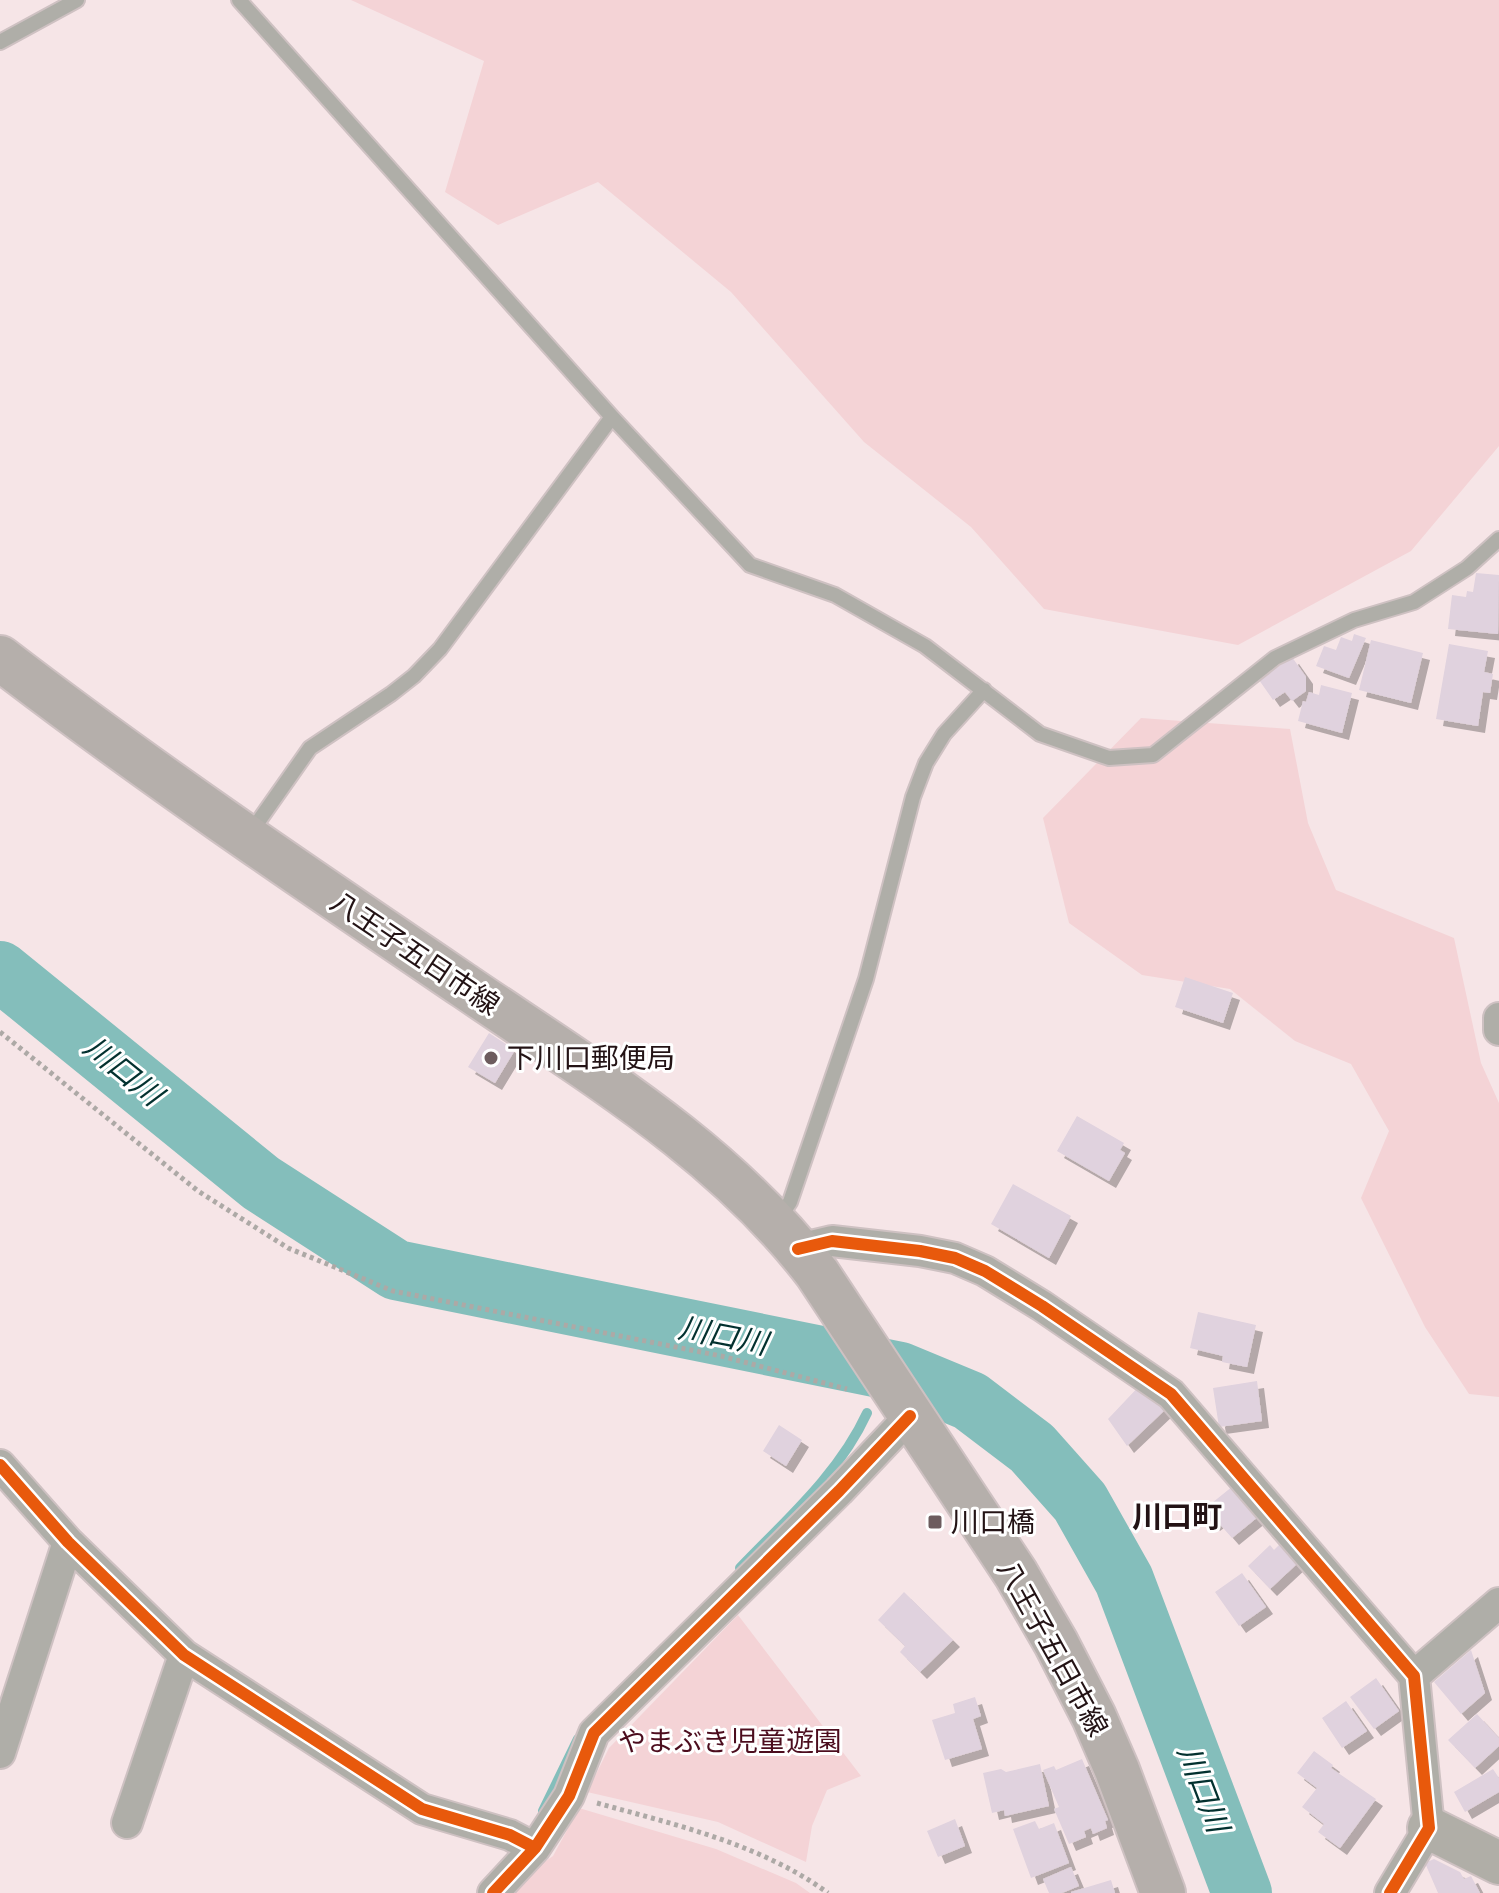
<svg xmlns="http://www.w3.org/2000/svg" width="1499" height="1893" font-family="Montserrat,'Noto Sans JP',sans-serif">
	<style>
		.green { fill: #f4d3d6 }
		.lines { fill: none; stroke-linecap: round; stroke-linejoin: round }
		.stream { stroke: #84bebb; stroke-width: 10 }
		.river { stroke: #84bebb; stroke-width: 60 }
		.building { fill: #e0d2de; filter: url(#shadow) }
		.lane-casing { stroke: #cec1c2; stroke-width: 18 }
		.street-casing { stroke: #cec1c2; stroke-width: 34 }
		.secondary-casing { stroke: #cec1c2; stroke-width: 46 }
		.primary-casing { stroke: #cec1c2; stroke-width: 48 }
		.path { stroke: #ada9a6; stroke-width: 5; stroke-dasharray: 4 4; stroke-linecap: butt }
		.lane { stroke: #afaea8; stroke-width: 14 }
		.street { stroke: #afaea8; stroke-width: 30 }
		.secondary { stroke: #b0aea7; stroke-width: 42 }
		.primary { stroke: #b5afab; stroke-width: 44 }
		.cycleway-casing { stroke: #fff; stroke-width: 17 }
		.cycleway { stroke: #e8590c; stroke-width: 12 }
		.poi-dot { fill: #6d5c5e; stroke: #fff; stroke-width: 3 }
		.labels { text-anchor: middle; stroke-width: 6; stroke-linejoin: round; paint-order: stroke }
		.street-label { font-size: 28px; fill: #231315; stroke: #fff }
		.poi-label { font-size: 28px; fill: #231315; stroke: #fff; text-anchor: start }
		.park-label { font-size: 28px; fill: #4c0d1e; stroke: #fff }
		.water-label { font-size: 30px; font-style: italic; fill: #03312f; stroke: #fff }
		.neighbourhood-label { font-size: 30px; font-weight: bold; fill: #231315; stroke: #fff }
	</style>
	<defs>
		<filter id="shadow"><feDropShadow dx="7" dy="7" stdDeviation="0" flood-color="#0004"/></filter>
	</defs>
	<rect width="100%" height="100%" fill="#f6e5e7"/>
	<path class="green" d="M 351,0 L 1499,0 L 1499,446 L 1411,551 L 1238,645 L 1044,609 L 971,527 L 864,442 L 731,292 L 598,182 L 498,225 L 445,192 L 484,61 Z
		M 1141,718 L 1290,729 L 1308,823 L 1336,890 L 1454,938 L 1481,1063 L 1499,1103 L 1499,1397 L 1469,1394 L 1425,1327 L 1361,1198 L 1389,1131 L 1351,1064 L 1295,1041 L 1230,989 L 1142,975 L 1069,923 L 1043,818 Z
		M 738,1615 L 861,1776 L 827,1790 L 812,1826 L 806,1862 L 718,1822 L 587,1792 L 609,1748 Z
		M 579,1808 L 716,1849 L 796,1883 L 810,1893 L 500,1893 L 553,1856 Z"/>
	<g class="lines">
		<path class="stream" d="M 740,1568 C 786,1520 839,1474 867,1413
			M 543,1811 L 578,1739"/>
		<path class="river" d="M 0,971 L 261,1183 L 396,1270 L 900,1372 L 970,1401 L 1032,1448 L 1080,1502 L 1124,1580 L 1242,1893"/>
	</g>
	<path class="building" d="M 1476,573 L 1499,575 L 1498,634 L 1448,629 L 1452,595 L 1466,597 L 1467,591 L 1473,592 Z
		M 1354,634 L 1366,638 L 1349,678 L 1316,666 L 1324,646 L 1336,650 L 1341,637 L 1352,641 Z
		M 1371,640 L 1423,653 L 1411,703 L 1359,690 Z
		M 1449,644 L 1488,651 L 1484,672 L 1493,674 L 1490,693 L 1483,692 L 1478,726 L 1436,719 Z
		M 1292,657 L 1306,677 L 1306,691 L 1292,701 L 1285,692 L 1273,700 L 1259,680 Z
		M 1321,685 L 1352,693 L 1342,733 L 1298,721 L 1303,701 L 1306,702 L 1309,692 L 1319,695 Z
		M 1185,977 L 1233,993 L 1223,1023 L 1175,1007 Z
		M 489,1033 L 515,1050 L 495,1083 L 468,1067 Z
		M 1077,1116 L 1124,1143 L 1120,1150 L 1125,1153 L 1109,1181 L 1057,1151 Z
		M 1013,1184 L 1071,1216 L 1049,1258 L 991,1224 Z
		M 1198,1312 L 1256,1325 L 1247,1367 L 1222,1362 L 1223,1356 L 1190,1348 Z
		M 1257,1381 L 1262,1421 L 1219,1427 L 1213,1388 Z
		M 1143,1382 L 1168,1407 L 1127,1446 L 1108,1419 Z
		M 779,1425 L 802,1440 L 786,1466 L 763,1451 Z
		M 1233,1486 L 1259,1516 L 1232,1538 L 1217,1521 L 1213,1524 L 1202,1511 Z
		M 1282,1542 L 1300,1561 L 1270,1589 L 1248,1566 L 1270,1545 L 1274,1550 Z
		M 1242,1573 L 1266,1607 L 1239,1626 L 1215,1592 Z
		M 904,1592 L 953,1640 L 920,1672 L 900,1652 L 905,1646 L 878,1620 Z
		M 1471,1650 L 1485,1693 L 1461,1714 L 1434,1682 Z
		M 1376,1678 L 1399,1711 L 1374,1729 L 1350,1697 Z
		M 975,1697 L 981,1716 L 973,1719 L 982,1749 L 945,1760 L 932,1720 L 955,1713 L 953,1704 Z
		M 1346,1701 L 1367,1731 L 1342,1748 L 1322,1718 Z
		M 1477,1714 L 1499,1738 L 1499,1746 L 1475,1768 L 1448,1740 Z
		M 1314,1751 L 1333,1765 L 1331,1768 L 1376,1799 L 1340,1848 L 1318,1832 L 1324,1824 L 1302,1807 L 1317,1788 L 1297,1773 Z
		M 1082,1759 L 1108,1820 L 1105,1821 L 1107,1828 L 1093,1834 L 1091,1828 L 1084,1831 L 1086,1837 L 1069,1844 L 1054,1809 L 1059,1807 L 1043,1770 L 1054,1766 L 1056,1770 Z
		M 1040,1764 L 1049,1806 L 1005,1816 L 1004,1810 L 992,1813 L 983,1773 L 1001,1769 L 1006,1772 Z
		M 1493,1769 L 1499,1778 L 1499,1792 L 1465,1812 L 1454,1792 Z
		M 955,1819 L 965,1846 L 938,1857 L 927,1831 Z
		M 1035,1821 L 1039,1829 L 1054,1823 L 1069,1863 L 1031,1878 L 1013,1829 Z
		M 1434,1859 L 1460,1872 L 1464,1879 L 1471,1876 L 1480,1893 L 1438,1893 L 1425,1863 Z
		M 1071,1867 L 1079,1886 L 1062,1893 L 1049,1893 L 1043,1879 Z
		M 1111,1880 L 1115,1893 L 1071,1893 L 1071,1892 Z"/>
	<g class="lines">
		<g class="lane-casing">
			<path id="lane" d="M 239,0 L 612,417 L 750,565 L 835,595 L 925,646 L 1040,734 L 1109,758 L 1153,755 L 1275,658 L 1354,620 L 1414,602 L 1467,568 L 1499,539
				M 0,42 L 77,0
				M 251,832 L 310,748 L 391,694 L 414,676 L 440,649 L 612,417
				M 778,1220 L 790,1202 L 866,979 L 913,797 L 926,763 L 944,734 L 984,690"/>
		</g>
		<g class="street-casing">
			<path id="street" d="M 1499,1018 L 1499,1030
				M 798,1249 L 832,1241 L 920,1251 L 955,1258 L 985,1271 L 1042,1306 L 1171,1394 L 1414,1676 L 1429,1828 L 1390,1893
				M 0,1465 L 68,1542 L 184,1655 L 422,1809 L 510,1835 L 535,1848
				M 1414,1676 L 1499,1603
				M 0,1753 L 68,1542
				M 127,1823 L 184,1655
				M 493,1893 L 535,1848 L 569,1796 L 594,1733 L 839,1491 L 910,1416"/>
		</g>
		<g class="secondary-casing">
			<path id="secondary" d="M 1429,1828 L 1499,1863"/>
		</g>
		<g class="primary-casing">
			<path id="primary" d="M 0,658 C 151,774 308,880 466,987 C 591,1072 724,1151 817,1273 L 1016,1574 L 1056,1643 L 1094,1717 L 1117,1770 L 1163,1893"/>
		</g>
		<path class="path" d="M 0,1032 L 198,1191 L 288,1248 L 393,1291 L 721,1356 L 847,1389
			M 597,1803 C 676,1825 761,1844 828,1893"/>
		<use href="#lane" class="lane"/>
		<use href="#street" class="street"/>
		<use href="#secondary" class="secondary"/>
		<use href="#primary" class="primary"/>
		<g class="cycleway-casing">
			<path id="cycleway" d="M 798,1249 L 832,1241 L 920,1251 L 955,1258 L 985,1271 L 1042,1306 L 1171,1394 L 1414,1676 L 1429,1828 L 1390,1893
				M 0,1465 L 68,1542 L 184,1655 L 422,1809 L 510,1835 L 535,1848
				M 493,1893 L 535,1848 L 569,1796 L 594,1733 L 839,1491 L 910,1416"/>
		</g>
		<use href="#cycleway" class="cycleway"/>
	</g>
	<g class="poi-dot">
		<circle cx="491" cy="1058" r="8"/>
		<rect x="927" y="1514" width="16" height="16" rx="4"/>
	</g>
	<g class="labels">
		<g class="street-label">
			<text transform="translate(415 953) rotate(34)" y="10">八王子五日市線</text>
			<text transform="translate(1053 1648) rotate(61)" y="10">八王子五日市線</text>
		</g>
		<g class="poi-label">
			<text x="507" y="1068">下川口郵便局</text>
			<text x="951" y="1532">川口橋</text>
		</g>
		<g class="park-label">
			<text x="730" y="1751">やまぶき児童遊園</text>
		</g>
		<g class="water-label">
			<text transform="translate(123 1071) rotate(39)" y="10">川口川</text>
			<text transform="translate(723 1336) rotate(11)" y="10">川口川</text>
			<text transform="translate(1203 1789) rotate(69)" y="10">川口川</text>
		</g>
		<g class="neighbourhood-label">
			<text x="1177" y="1527">川口町</text>
		</g>
	</g>
</svg>
